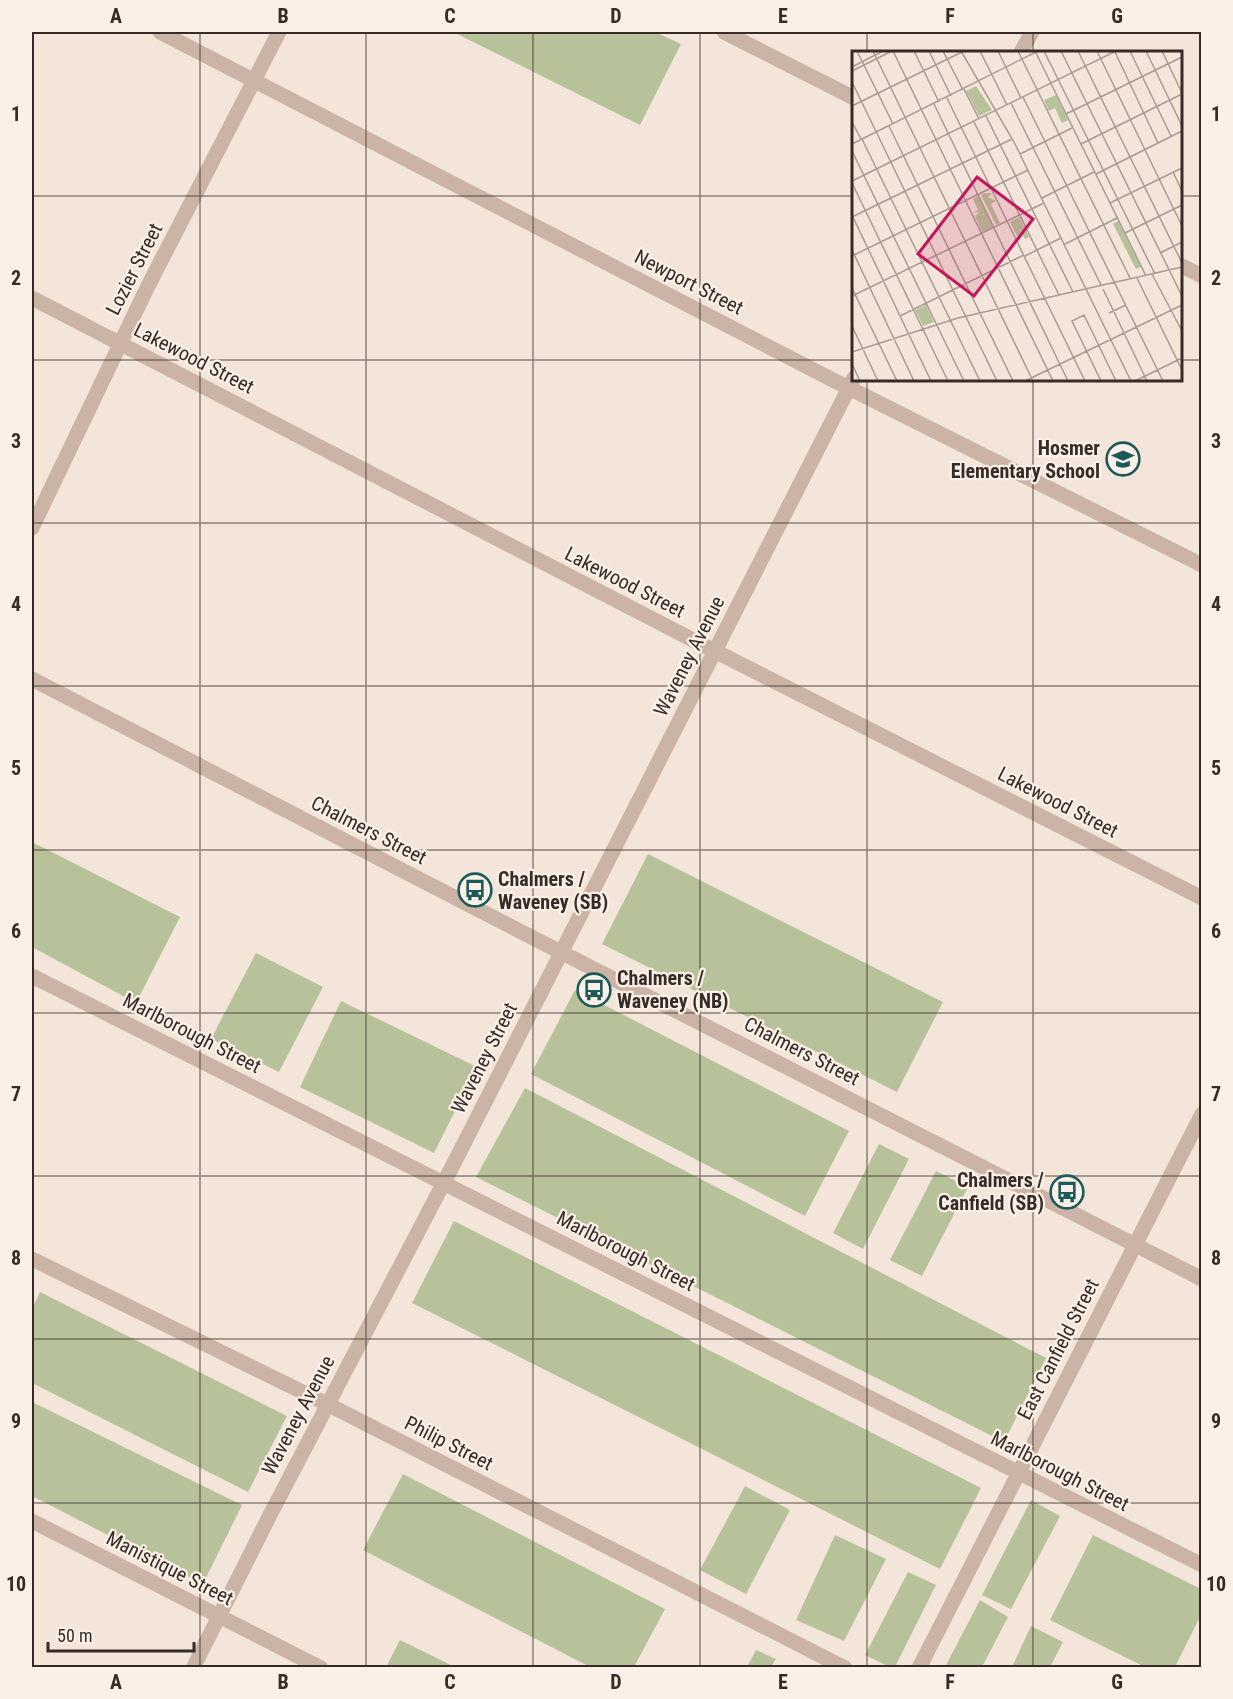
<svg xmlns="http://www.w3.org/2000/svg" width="1233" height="1699" font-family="'Roboto Condensed',sans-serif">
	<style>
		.green { fill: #b8c29a }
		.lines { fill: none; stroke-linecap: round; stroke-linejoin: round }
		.minor { stroke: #cbb4a6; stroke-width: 15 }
		.tertiary { stroke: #cbb4a6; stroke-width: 15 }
		.grid { fill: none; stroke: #372b27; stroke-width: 1.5; stroke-opacity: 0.55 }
		.labels { text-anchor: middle; stroke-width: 4.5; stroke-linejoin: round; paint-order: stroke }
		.street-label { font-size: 20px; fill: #372b27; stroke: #faf0e7 }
		.poi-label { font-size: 20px; font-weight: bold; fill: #372b27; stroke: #faf0e7; text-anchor: end }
		.inset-road { fill: none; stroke: #a89b92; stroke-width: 1.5 }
		.view { fill: #c2185b; fill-opacity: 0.15; stroke: #c2185b; stroke-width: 3 }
		.inset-edge { fill: none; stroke: #372b27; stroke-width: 3 }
		.neatline { fill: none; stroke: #372b27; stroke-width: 2 }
		.grid-label { font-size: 20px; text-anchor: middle; font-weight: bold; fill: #372b27 }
	</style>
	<rect width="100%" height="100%" fill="#f3e5da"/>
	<path class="green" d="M 453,32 L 655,32 L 681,44 L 640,125 Z
		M 32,842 L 180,917 L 136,1003 L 32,947 Z
		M 648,854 L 943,1002 L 897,1092 L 602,944 Z
		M 256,953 L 323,987 L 279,1072 L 211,1039 Z
		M 575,990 L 849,1131 L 805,1216 L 531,1074 Z
		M 341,1001 L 477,1067 L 434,1153 L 300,1087 Z
		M 525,1088 L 1046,1358 L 1004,1442 L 476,1177 Z
		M 879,1144 L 909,1159 L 863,1249 L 833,1233 Z
		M 936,1171 L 968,1187 L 922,1276 L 890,1260 Z
		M 454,1221 L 981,1488 L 940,1569 L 412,1303 Z
		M 40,1292 L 287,1416 L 248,1492 L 32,1383 L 32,1309 Z
		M 32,1402 L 242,1505 L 203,1584 L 32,1496 Z
		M 403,1474 L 665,1609 L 634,1667 L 590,1667 L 363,1550 Z
		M 745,1486 L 790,1510 L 746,1594 L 700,1570 Z
		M 1031,1500 L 1060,1516 L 1011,1609 L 982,1595 Z
		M 835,1535 L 886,1559 L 844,1641 L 796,1620 Z
		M 1093,1535 L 1201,1589 L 1201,1615 L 1175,1667 L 1145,1667 L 1050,1620 Z
		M 908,1572 L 936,1585 L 895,1667 L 890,1667 L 865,1655 Z
		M 980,1600 L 1008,1617 L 982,1667 L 945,1667 Z
		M 1031,1626 L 1063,1642 L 1050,1667 L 1012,1667 Z
		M 400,1640 L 455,1667 L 386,1667 Z
		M 756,1650 L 776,1659 L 771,1667 L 747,1667 Z"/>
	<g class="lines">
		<path class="minor" d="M 160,32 L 829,378 L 1202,565
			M 724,32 L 854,98
			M 1021,52 L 1032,32
			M 1180,265 L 1202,276
			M 32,298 L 693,640 L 1202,898
			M 32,528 L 147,288 L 279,32
			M 32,976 L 1202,1565
			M 32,1259 L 327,1404 L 845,1668
			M 32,1521 L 321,1668
			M 193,1668 L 271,1513 L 452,1167 L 854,378
			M 919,1668 L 1202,1114"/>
		<path class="tertiary" d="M 32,679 L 541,942 L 1202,1279"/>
	</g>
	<path class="grid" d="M 200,32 L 200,1668M 366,32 L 366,1668M 533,32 L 533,1668M 700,32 L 700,1668M 867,32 L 867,52M 1033,32 L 1033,52M 32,196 L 854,196M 1180,196 L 1202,196M 32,360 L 854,360M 1180,360 L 1202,360M 867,380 L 867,1668M 1033,380 L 1033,1668M 32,523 L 1202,523M 32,686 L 1202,686M 32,850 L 1202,850M 32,1013 L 1202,1013M 32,1176 L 1202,1176M 32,1339 L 1202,1339M 32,1503 L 1202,1503"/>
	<defs>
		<g id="school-ring" transform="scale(1.725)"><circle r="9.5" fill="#faf0e7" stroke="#1b5a59" stroke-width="1.5"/><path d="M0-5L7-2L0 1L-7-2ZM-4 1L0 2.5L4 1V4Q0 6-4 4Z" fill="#1b5a59"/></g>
		<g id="bus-ring" transform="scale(1.725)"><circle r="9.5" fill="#faf0e7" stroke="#1b5a59" stroke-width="1.5"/><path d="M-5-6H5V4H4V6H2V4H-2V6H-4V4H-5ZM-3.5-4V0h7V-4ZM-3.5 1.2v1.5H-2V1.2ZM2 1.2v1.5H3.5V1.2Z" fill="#1b5a59"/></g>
	</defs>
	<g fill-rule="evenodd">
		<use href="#school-ring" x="1123" y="459"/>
		<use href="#bus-ring" x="475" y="890"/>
		<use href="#bus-ring" x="594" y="990"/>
		<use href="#bus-ring" x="1067" y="1192"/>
	</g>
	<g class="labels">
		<g class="street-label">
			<text transform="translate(134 269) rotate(-63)" y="7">Lozier Street</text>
			<text transform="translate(689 282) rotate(27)" y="7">Newport Street</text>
			<text transform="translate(194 358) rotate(27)" y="7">Lakewood Street</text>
			<text transform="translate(625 582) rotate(27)" y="7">Lakewood Street</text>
			<text transform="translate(689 656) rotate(-63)" y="7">Waveney Avenue</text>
			<text transform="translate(1058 802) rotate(27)" y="7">Lakewood Street</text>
			<text transform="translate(369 830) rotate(27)" y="7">Chalmers Street</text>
			<text transform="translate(192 1033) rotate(27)" y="7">Marlborough Street</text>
			<text transform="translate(802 1051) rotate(27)" y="7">Chalmers Street</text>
			<text transform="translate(484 1058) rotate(-63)" y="7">Waveney Street</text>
			<text transform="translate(626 1251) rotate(27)" y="7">Marlborough Street</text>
			<text transform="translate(1058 1349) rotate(-63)" y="7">East Canfield Street</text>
			<text transform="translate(298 1415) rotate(-62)" y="7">Waveney Avenue</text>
			<text transform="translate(449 1443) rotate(27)" y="7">Philip Street</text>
			<text transform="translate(1060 1471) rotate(27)" y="7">Marlborough Street</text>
			<text transform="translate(170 1568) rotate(27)" y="7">Manistique Street</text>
		</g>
		<g class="poi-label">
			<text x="1100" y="455">Hosmer<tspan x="1100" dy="23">Elementary School</tspan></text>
			<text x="498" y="886" text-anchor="start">Chalmers /<tspan x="498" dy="23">Waveney (SB)</tspan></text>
			<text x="617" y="985" text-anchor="start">Chalmers /<tspan x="617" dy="23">Waveney (NB)</tspan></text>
			<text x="1044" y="1187">Chalmers /<tspan x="1044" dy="23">Canfield (SB)</tspan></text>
		</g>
	</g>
	<g transform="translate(852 51)">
		<rect width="330" height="330" fill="#f3e5da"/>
		<path d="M 124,35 L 140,59 L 127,65 L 114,40 ZM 204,44 L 216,69 L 210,72 L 203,57 L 197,60 L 192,49 ZM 133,142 L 140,142 L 136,146 L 144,150 L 139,153 L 148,172 L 144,174 L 129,144 ZM 126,145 L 141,176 L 130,181 L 123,165 L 128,161 L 121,162 L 126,159 L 121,148 ZM 167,166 L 177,186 L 173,188 L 167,177 L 169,183 L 165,185 L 158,171 ZM 266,170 L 289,216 L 284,218 L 261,173 ZM 74,254 L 80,267 L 71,270 L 80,267 L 82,271 L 71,275 L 63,259 Z" fill="#b8c29a"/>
		<path class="inset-road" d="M 5,0 L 41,73M 21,0 L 181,330M 41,0 L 201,330M 62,0 L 87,51M 77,0 L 99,45M 91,0 L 111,39M 109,0 L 162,91 L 279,330M 128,0 L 155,54M 146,0 L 169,47M 166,0 L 278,227M 183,0 L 294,225M 192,0 L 303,223M 209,0 L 330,245M 226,0 L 330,212M 245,0 L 330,175M 278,0 L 319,85M 294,0 L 330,75M 310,0 L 330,42M 263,1 L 306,92M 0,16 L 31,0M 0,20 L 40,0M 0,31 L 145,330M 112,38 L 127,68M 171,46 L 311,330M 95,47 L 233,330M 159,52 L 249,234M 82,53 L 216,330M 0,55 L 112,0M 214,63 L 330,6M 134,65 L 221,241M 0,71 L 9,88M 122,71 L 207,244M 37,75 L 161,330M 10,88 L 128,330M 0,93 L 186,0M 229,93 L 330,43M 0,100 L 112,330M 168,103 L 220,77M 321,121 L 330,140M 244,123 L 330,80M 0,130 L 264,0M 0,132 L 96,330M 190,147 L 242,121M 258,152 L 330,117M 0,164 L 79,330M 0,166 L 160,88M 273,182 L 330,154M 213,193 L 265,167M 0,199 L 62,330M 308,202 L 330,191M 0,205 L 176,119M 173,205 L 209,187M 300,223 L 330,280M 285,227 L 330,319M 0,237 L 45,330M 251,238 L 295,330M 0,245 L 192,152M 257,262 L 274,254M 48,265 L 172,204M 0,275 L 26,330M 0,301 L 106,267 L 330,216M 0,313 L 8,330M 173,330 L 330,254M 249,330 L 220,270 L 232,264 L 264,330M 283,330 L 330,307"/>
		<path class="view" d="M 125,126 L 181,168 L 122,245 L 66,203 Z"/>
		<rect width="330" height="330" class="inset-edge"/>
	</g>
	<rect width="1233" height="1699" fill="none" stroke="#faf0e7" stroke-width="66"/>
	<path d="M48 1642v9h146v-9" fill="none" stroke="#372b27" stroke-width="3"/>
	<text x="57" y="1642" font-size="18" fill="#372b27" stroke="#faf0e7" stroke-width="4.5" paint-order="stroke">50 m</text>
	<rect x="33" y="33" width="1167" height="1633" class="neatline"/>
	<g class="grid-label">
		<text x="116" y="23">A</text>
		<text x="283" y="23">B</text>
		<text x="450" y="23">C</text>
		<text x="616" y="23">D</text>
		<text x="783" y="23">E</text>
		<text x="950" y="23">F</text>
		<text x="1117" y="23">G</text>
		<text x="16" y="121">1</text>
		<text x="1216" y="121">1</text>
		<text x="16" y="285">2</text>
		<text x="1216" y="285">2</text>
		<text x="16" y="448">3</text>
		<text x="1216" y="448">3</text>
		<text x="16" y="611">4</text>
		<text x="1216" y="611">4</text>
		<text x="16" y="775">5</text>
		<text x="1216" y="775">5</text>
		<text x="16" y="938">6</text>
		<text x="1216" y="938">6</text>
		<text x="16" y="1101">7</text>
		<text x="1216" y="1101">7</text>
		<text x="16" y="1265">8</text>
		<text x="1216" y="1265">8</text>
		<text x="16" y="1428">9</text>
		<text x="1216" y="1428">9</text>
		<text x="16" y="1591">10</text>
		<text x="1216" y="1591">10</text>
		<text x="116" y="1689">A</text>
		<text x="283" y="1689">B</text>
		<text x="450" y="1689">C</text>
		<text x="616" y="1689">D</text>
		<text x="783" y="1689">E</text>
		<text x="950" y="1689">F</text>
		<text x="1117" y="1689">G</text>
	</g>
</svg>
